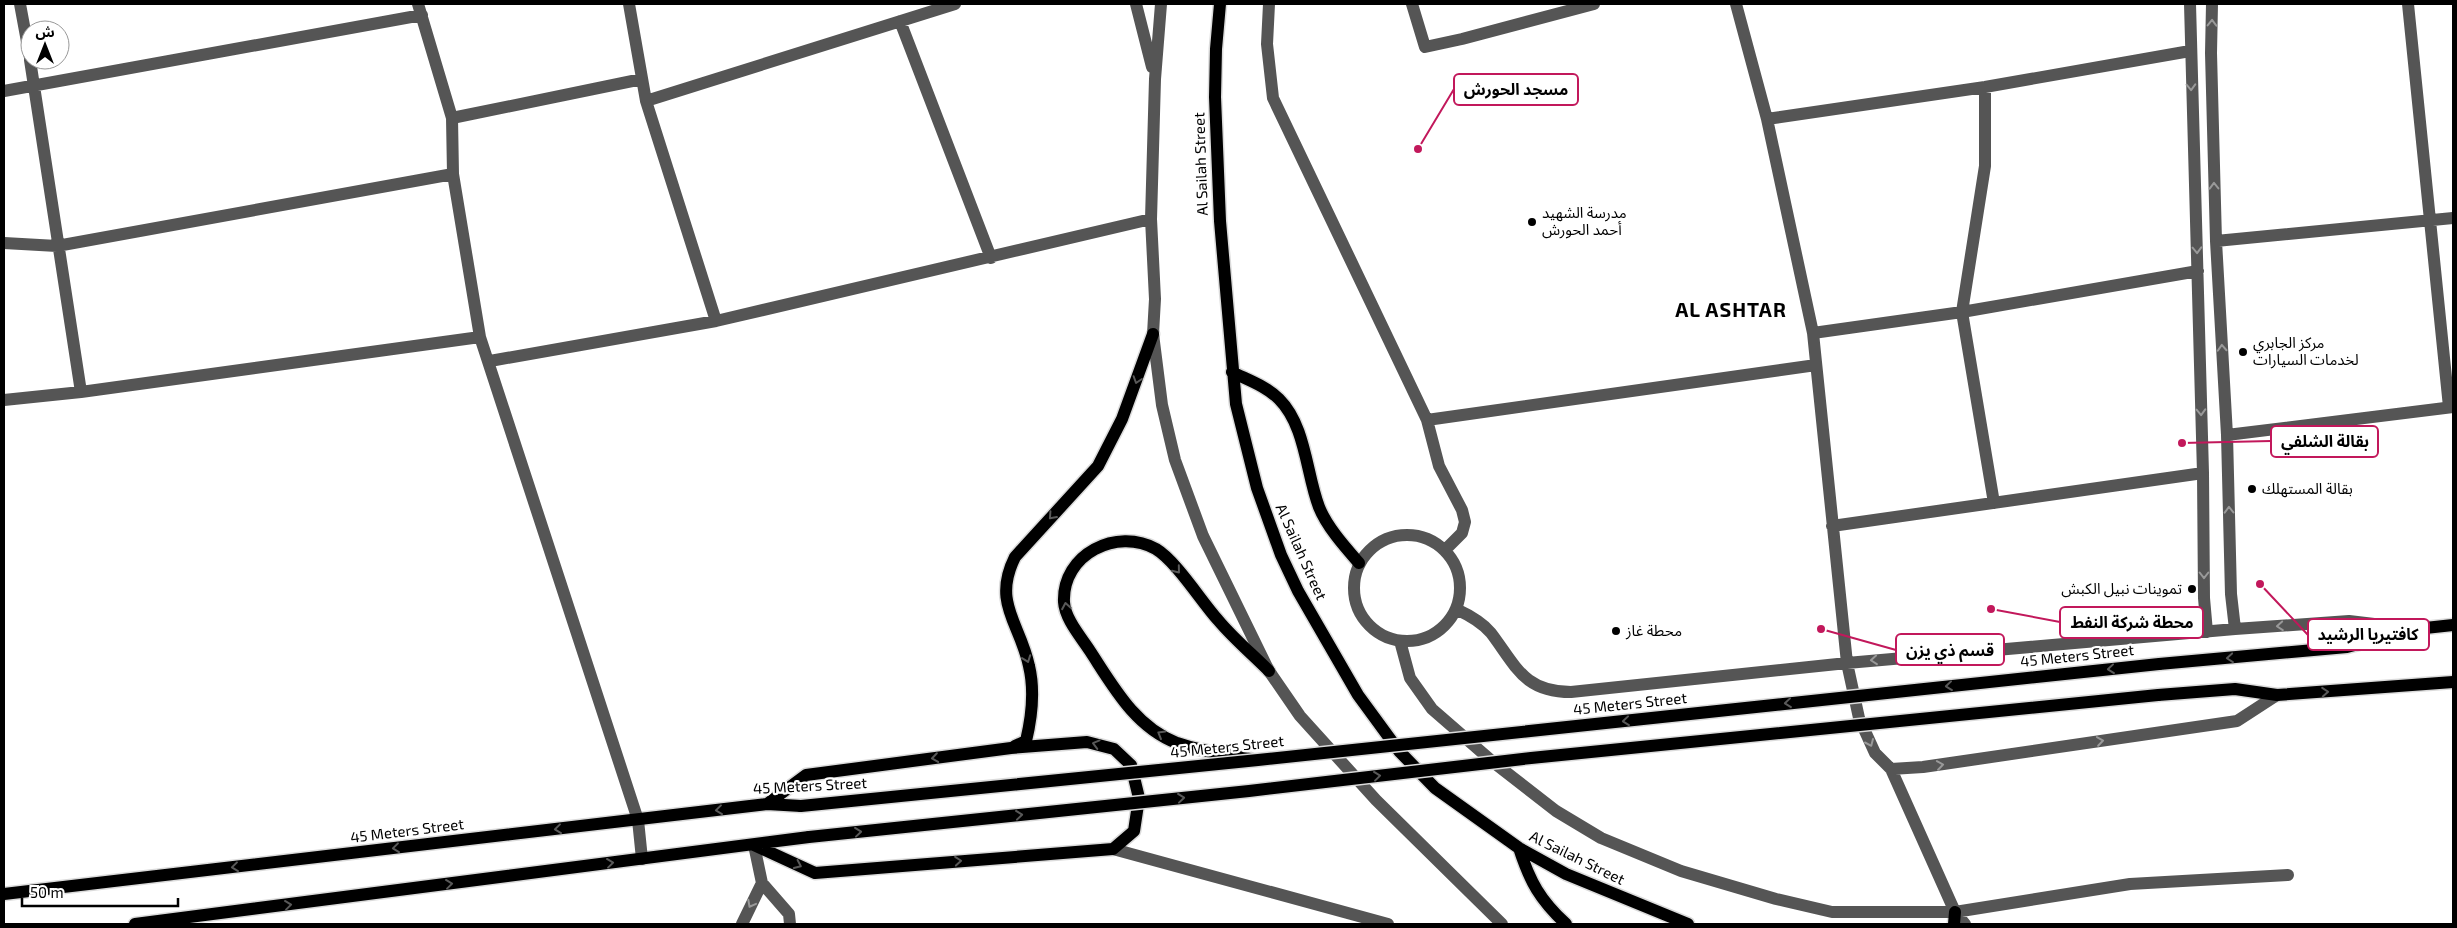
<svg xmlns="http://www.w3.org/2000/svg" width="2457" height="928" font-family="'Exo 2','Noto Sans Arabic',sans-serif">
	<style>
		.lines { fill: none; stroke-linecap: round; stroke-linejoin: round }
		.major-casing { stroke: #dbdbdb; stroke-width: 15 }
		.minor { stroke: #555; stroke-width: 12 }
		.major { stroke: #000; stroke-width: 12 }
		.major-bridge-casing { stroke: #dbdbdb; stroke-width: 15; stroke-linecap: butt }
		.major-bridge { stroke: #000; stroke-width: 12 }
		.oneway { stroke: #999 }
		.oneway2 { stroke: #595959 }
		.poi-dot { fill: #000; stroke: #fff; stroke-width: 2 }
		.labels { text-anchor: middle; stroke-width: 4.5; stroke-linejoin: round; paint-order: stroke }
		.street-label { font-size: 15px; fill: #000; stroke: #fff }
		.poi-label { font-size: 15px; fill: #000; stroke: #fff; text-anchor: start }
		.district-label { font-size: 20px; font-weight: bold; letter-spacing: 1px; fill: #000; stroke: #fff }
		.leader { fill: none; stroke: #c2185b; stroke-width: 2 }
		.callout-dot { fill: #c2185b; stroke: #fff; stroke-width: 2 }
		.callout { fill: #fff; stroke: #c2185b; stroke-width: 2 }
		.callout-label { font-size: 16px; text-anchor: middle; font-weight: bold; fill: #000 }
	</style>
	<rect width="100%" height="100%" fill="#fff"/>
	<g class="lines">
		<g class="major-casing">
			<path id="major" d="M 1220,4 L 1216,49 L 1215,97 L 1220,221 L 1236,404 L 1257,488 L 1281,555 L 1298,591 L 1358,695 L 1399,751 L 1435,788 L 1519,848 L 1566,874 L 1688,924
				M 1232,372 C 1248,380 1266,386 1279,399 C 1306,426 1306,473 1319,507 C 1327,527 1345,547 1359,563
				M 2159,664 L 2347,647 L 2416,629 L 2453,625
				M 2158,695 L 2235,689 L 2277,695 L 2453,682
				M 1015,746 L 1026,741 C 1032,716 1035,691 1029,666 C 1020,623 992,603 1015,557 L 1098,466 L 1122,419 L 1153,334
				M 1250,759 C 1226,755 1200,751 1177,743 C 1135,727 1113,686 1090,651 C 1081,637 1065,619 1064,602 C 1062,554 1117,527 1156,549 C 1176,561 1201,601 1218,620 C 1233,638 1252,654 1269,671
				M 754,845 L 815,873 L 1113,849 L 1134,831 L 1139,798 L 1131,765 L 1114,749 L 1087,742 L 1011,748 L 806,775 L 767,804
				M 1519,848 C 1530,882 1540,900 1566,924
				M 4,894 L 767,804 L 801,806
				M 135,924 L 809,837
				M 1954,924 L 1955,912"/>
		</g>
		<path class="minor" d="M 20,4 L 30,58
			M 418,4 L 452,118 L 453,174 L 480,337 L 638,820 L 642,859
			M 629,4 L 646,101 L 716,321
			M 1136,4 L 1152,67
			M 1161,4 L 1155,79 L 1151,219 L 1155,299 L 1153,334 L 1162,405 L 1175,460 L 1203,536 L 1269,671 L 1300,716 L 1376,800 L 1502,924
			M 1269,4 L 1267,44 L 1273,98 L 1427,420 L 1439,466 L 1462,510 L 1465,522 L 1462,533 L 1445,550
			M 1412,4 L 1425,47 L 1462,39 L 1594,4
			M 1736,4 L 1767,119 L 1813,333 L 1847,663 L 1859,718 L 1875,753 L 1891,769 L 1955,912 L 1965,924
			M 2190,4 L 2203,473 L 2204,598 L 2207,632
			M 2212,4 L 2211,53 L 2216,241 L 2227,435 L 2231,594 L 2235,629
			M 2408,4 L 2449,407
			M 900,21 L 991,258
			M 30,60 L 81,392
			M 1985,87 L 1985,166 L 1962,312 L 1994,503
			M 4,91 L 422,15
			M 646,101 L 955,4
			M 452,118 L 642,79
			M 1767,119 L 1985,87 L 2190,51
			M 2216,241 L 2453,218
			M 4,243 L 57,246 L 453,174
			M 1813,333 L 1962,312 L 2198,271
			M 490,361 L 716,321 L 1151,219
			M 4,400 L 81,392 L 480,337
			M 1427,420 L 1816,365
			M 2227,435 L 2453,407
			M 1832,526 L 2203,473
			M1354 588a53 53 0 1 1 106 0a53 53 0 1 1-106 0Z
			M 1456,609 C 1469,615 1482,622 1491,633 C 1516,666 1524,692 1571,692 L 1847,663 L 2235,629 L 2349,621 L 2416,629
			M 1400,641 L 1410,678 L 1432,709 L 1493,762 L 1556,811 L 1601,838 L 1681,871 L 1776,899 L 1832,912 L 1955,912 L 2130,884 L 2288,875
			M 1891,769 L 1923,767 L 2237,721 L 2277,695
			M 754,845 L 762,883 L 789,914 L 790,924
			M 1113,849 L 1388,924
			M 742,924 L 762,883"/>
		<use href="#major" class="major"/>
		<g class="major-bridge-casing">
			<path id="major-bridge" d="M 801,806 L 1258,760 L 2159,664
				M 809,837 L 1249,791 L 1531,758 L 2158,695"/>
		</g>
		<use href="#major-bridge" class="major-bridge"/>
	</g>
	<defs><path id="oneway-chevron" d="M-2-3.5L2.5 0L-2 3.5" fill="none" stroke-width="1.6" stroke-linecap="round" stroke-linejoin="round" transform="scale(1.25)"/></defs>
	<g class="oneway">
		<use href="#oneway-chevron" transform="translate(2212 23) rotate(-89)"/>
		<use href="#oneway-chevron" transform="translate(2191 87) rotate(88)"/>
		<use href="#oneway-chevron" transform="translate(2214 186) rotate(-91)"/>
		<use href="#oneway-chevron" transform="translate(2197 250) rotate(88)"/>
		<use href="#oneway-chevron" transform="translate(2222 348) rotate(-93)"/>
		<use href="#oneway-chevron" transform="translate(2201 412) rotate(88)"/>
		<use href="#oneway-chevron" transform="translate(2229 510) rotate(-91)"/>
		<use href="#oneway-chevron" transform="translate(2204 575) rotate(90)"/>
		<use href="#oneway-chevron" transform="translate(2280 626) rotate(176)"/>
		<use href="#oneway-chevron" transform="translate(1874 660) rotate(175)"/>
		<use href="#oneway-chevron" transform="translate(2100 741) rotate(-8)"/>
		<use href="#oneway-chevron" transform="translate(1870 743) rotate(66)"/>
		<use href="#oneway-chevron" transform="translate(1940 765) rotate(-8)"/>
		<use href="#oneway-chevron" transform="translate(751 904) rotate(118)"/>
	</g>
	<g class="oneway2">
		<use href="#oneway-chevron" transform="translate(1137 380) rotate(108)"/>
		<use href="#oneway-chevron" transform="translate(1052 516) rotate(132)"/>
		<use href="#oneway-chevron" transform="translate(1177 570) rotate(51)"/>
		<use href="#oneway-chevron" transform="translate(1066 606) rotate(-100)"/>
		<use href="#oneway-chevron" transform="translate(2230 658) rotate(175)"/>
		<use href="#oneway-chevron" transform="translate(1027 659) rotate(70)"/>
		<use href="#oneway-chevron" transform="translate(2111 669) rotate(174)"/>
		<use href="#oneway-chevron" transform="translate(1949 686) rotate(174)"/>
		<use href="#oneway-chevron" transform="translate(2325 692) rotate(-4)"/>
		<use href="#oneway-chevron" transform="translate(1788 703) rotate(174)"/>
		<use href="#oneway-chevron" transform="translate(1626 721) rotate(174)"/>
		<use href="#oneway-chevron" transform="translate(1161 734) rotate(-150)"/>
		<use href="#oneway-chevron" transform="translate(1096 744) rotate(-165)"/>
		<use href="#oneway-chevron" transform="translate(935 758) rotate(172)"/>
		<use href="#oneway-chevron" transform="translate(1377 776) rotate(-7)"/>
		<use href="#oneway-chevron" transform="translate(1181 798) rotate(-6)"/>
		<use href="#oneway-chevron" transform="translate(719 810) rotate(173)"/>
		<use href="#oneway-chevron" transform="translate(1019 815) rotate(-6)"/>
		<use href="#oneway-chevron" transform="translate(558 829) rotate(173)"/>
		<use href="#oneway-chevron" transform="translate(858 832) rotate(-6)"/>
		<use href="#oneway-chevron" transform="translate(396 848) rotate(173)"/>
		<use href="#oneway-chevron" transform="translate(958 861) rotate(-5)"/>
		<use href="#oneway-chevron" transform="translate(610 863) rotate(-7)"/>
		<use href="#oneway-chevron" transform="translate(798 865) rotate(25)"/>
		<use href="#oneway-chevron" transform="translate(235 867) rotate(173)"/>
		<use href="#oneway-chevron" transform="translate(449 884) rotate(-7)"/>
		<use href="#oneway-chevron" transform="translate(288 905) rotate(-7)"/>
	</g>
	<g class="poi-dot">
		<circle cx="1532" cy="222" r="5"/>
		<circle cx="2243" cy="352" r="5"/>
		<circle cx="2252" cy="489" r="5"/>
		<circle cx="2192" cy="589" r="5"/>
		<circle cx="1616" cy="631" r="5"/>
	</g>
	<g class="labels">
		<g class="street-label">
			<text transform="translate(1201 164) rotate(-92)" y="5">Al Sailah Street</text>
			<text transform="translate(1301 552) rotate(66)" y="5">Al Sailah Street</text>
			<text transform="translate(2077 656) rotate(-6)" y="5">45 Meters Street</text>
			<text transform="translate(1630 704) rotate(-6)" y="5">45 Meters Street</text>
			<text transform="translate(1227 747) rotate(-6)" y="5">45 Meters Street</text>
			<text transform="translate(810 786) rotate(-3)" y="5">45 Meters Street</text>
			<text transform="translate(407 831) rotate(-7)" y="5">45 Meters Street</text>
			<text transform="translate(1577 858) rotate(26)" y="5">Al Sailah Street</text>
		</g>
		<g class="poi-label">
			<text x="1542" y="218">مدرسة الشهيد<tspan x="1542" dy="17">أحمد الحورش</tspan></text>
			<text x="2253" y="348">مركز الجابري<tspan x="2253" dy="17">لخدمات السيارات</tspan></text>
			<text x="2262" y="494">بقالة المستهلك</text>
			<text x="2182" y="594" text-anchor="end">تموينات نبيل الكبش</text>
			<text x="1626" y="636">محطة غاز</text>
		</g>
		<g class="district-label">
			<text x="1731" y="317">AL ASHTAR</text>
		</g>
	</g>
	<path class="leader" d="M1418 149L1454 89M2182 443L2271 441M1991 609L2060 622M2260 584L2308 635M1821 629L1896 650"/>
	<g class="callout-dot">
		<circle cx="1418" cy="149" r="5"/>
		<circle cx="2182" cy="443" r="5"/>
		<circle cx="1991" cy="609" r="5"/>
		<circle cx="2260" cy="584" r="5"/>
		<circle cx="1821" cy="629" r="5"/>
	</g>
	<g class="callout">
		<rect x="1454" y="74" width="124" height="31" rx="5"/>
		<rect x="2271" y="426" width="107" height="31" rx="5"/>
		<rect x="2060" y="607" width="143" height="31" rx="5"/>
		<rect x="2308" y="619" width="121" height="31" rx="5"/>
		<rect x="1896" y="634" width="108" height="31" rx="5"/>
	</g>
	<g class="callout-label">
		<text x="1516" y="95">مسجد الحورش</text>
		<text x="2325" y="447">بقالة الشلفي</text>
		<text x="2132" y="628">محطة شركة النفط</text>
		<text x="2368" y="640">كافتيريا الرشيد</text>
		<text x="1950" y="656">قسم ذي يزن</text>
	</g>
	<rect width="2457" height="928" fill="none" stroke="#000000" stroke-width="10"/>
	<g transform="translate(45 45)"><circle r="24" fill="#ffffff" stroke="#999999"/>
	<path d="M0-4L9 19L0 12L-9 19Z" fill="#000000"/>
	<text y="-8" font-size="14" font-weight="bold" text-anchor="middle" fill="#000000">ش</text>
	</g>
	<path d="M22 898v8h156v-8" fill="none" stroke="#000000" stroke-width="2.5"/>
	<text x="30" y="898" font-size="15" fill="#000000" stroke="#ffffff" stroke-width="4" paint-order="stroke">50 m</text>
</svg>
